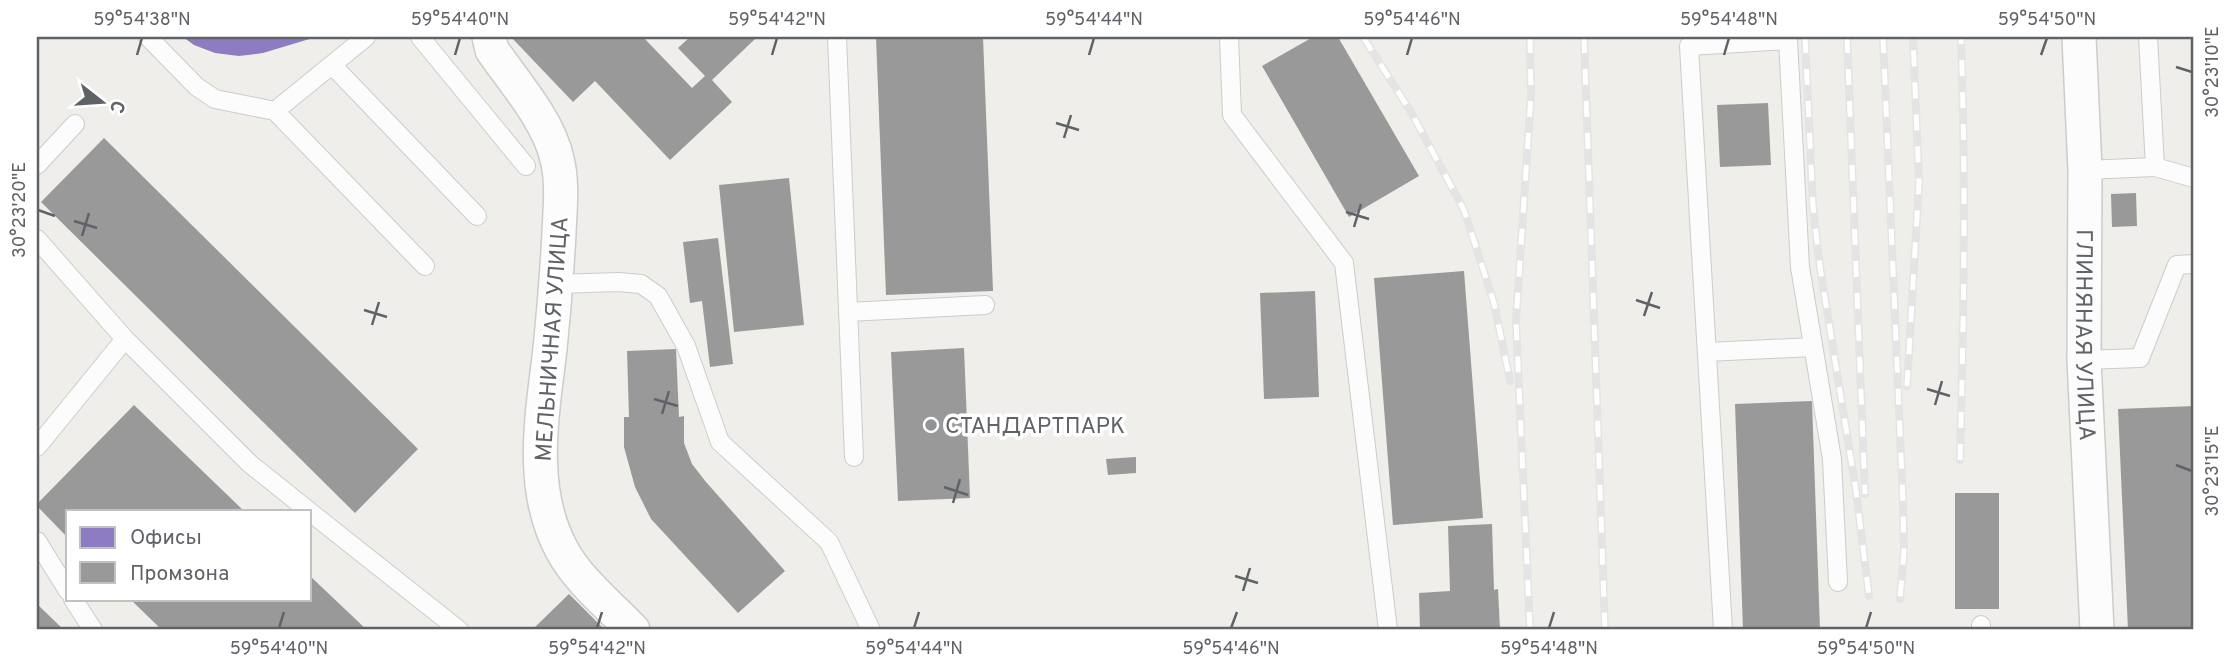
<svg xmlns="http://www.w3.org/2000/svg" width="2231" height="667" font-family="Overpass,sans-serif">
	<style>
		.offices { fill: #8e7cc3 }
		.industry { fill: #999 }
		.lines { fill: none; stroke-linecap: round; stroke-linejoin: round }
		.service-casing { stroke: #cbcccc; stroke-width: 20 }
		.minor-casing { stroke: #cbcccc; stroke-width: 36 }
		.service { stroke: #fdfcfc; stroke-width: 18 }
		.minor { stroke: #fdfcfc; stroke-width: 33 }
		.rail-casing { stroke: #e4e4e4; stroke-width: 8 }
		.rail { stroke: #fff; stroke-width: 5; stroke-dasharray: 16; stroke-linecap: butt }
		.ticks { fill: none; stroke: #5f6368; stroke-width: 2.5 }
		.poi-dot { fill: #919496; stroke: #fff; stroke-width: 2.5 }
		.labels { text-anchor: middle; stroke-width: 7; stroke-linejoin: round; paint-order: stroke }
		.street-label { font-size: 23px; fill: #5f6368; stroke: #fff }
		.poi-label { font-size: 23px; fill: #5f6368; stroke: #fff; text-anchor: start }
		.neatline { fill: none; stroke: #5f6368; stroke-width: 2.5 }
		.ticks-label { font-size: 18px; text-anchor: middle; fill: #5f6368 }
	</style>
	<rect width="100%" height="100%" fill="#efeeea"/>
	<path class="offices" d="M 183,37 L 316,37 L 263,53 L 239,56 L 215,53 L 194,45 Z"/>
	<path class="industry" d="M 511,37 L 627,37 L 630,39 L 632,37 L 643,37 L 692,88 L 705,76 L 678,48 L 690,37 L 752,37 L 755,39 L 712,80 L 732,102 L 670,160 L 595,81 L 573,102 Z
		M 876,37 L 983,37 L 993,291 L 886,295 Z
		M 1313,37 L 1338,37 L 1419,176 L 1349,217 L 1262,66 Z
		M 1768,103 L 1771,165 L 1720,167 L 1717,105 Z
		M 104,138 L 418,449 L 355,513 L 41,202 Z
		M 789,178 L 804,325 L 734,332 L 719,185 Z
		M 2136,193 L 2137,226 L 2112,227 L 2111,194 Z
		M 718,238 L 733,364 L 710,367 L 702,301 L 690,303 L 683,242 Z
		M 1464,271 L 1483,518 L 1393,525 L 1374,278 Z
		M 1315,291 L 1319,397 L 1264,399 L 1260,293 Z
		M 964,348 L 970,498 L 898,501 L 891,352 Z
		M 676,349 L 679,417 L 684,416 L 684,443 L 692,464 L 706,482 L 785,571 L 738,613 L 651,519 L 635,487 L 624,447 L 624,417 L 629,417 L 627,351 Z
		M 1812,401 L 1820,630 L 1743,630 L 1735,404 Z
		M 134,405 L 244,511 L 68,511 L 68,538 L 37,506 L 37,504 Z
		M 2194,406 L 2194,630 L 2128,630 L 2118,409 Z
		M 1136,457 L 1136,473 L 1108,475 L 1106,459 Z
		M 1955,493 L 1999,493 L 1999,609 L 1955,609 Z
		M 1492,524 L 1494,590 L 1498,589 L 1500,630 L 1420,630 L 1419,593 L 1450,591 L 1448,526 Z
		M 310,576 L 367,630 L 162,630 L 130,599 L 310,599 Z
		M 569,594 L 605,630 L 538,630 L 535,627 Z
		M 37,604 L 64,630 L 37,630 Z"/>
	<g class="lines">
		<g class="service-casing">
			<path id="service" d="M 148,37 L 197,87 L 215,99 L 275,111 L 425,266
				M 420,37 L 526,166
				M 837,37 L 854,457
				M 1229,37 L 1232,115 L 1344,263 L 1388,630
				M 2148,37 L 2155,167 L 2194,178
				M 332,65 L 477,216
				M 275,111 L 366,37
				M 37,165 L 75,124
				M 2085,170 L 2155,167
				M 37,239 L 125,339 L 249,463 L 309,511
				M 557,284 L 618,282 L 641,284 L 658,296 L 686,346 L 720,442 L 829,542 L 871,630
				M 848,312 L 985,305
				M 1707,352 L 1813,347
				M 2084,360 L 2140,358 L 2177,265 L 2194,264
				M 37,447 L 125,339
				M 310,512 L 459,630
				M 37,541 L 68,591
				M 73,599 L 93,630
				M 1723,630 L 1689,46 L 1788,40 L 1800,267 L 1832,459 L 1838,582
				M 1981,630 L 1981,625"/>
		</g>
		<g class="minor-casing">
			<g id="minor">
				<path d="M 489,37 L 492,50 C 514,82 549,121 557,159 C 563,183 560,209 559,233 C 557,272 554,310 550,349 C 542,416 528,490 563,552 C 579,581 610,606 633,630"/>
				<path id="s1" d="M 2079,37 L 2085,170 L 2084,360 L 2097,630"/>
			</g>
		</g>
		<use href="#service" class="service"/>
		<use href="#minor" class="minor"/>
		<g class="rail-casing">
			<path id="rail" d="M 1363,37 L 1411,112 L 1464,210 L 1494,303 L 1510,381
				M 1530,37 L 1531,95 L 1516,321 L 1530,630
				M 1584,37 L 1605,630
				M 1805,37 L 1813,207 L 1820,267 L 1856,491 L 1869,596
				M 1847,37 L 1865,494
				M 1883,37 L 1903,504 L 1904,551 L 1900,599
				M 1907,386 L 1919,182 L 1913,37
				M 1960,460 C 1964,317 1966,179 1961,37"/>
		</g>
		<use href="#rail" class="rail"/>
	</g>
	<path class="ticks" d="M 137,55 L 142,38M 455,55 L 460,38M 772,55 L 777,38M 1089,55 L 1094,38M 1407,55 L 1412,38M 1724,55 L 1729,38M 2041,55 L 2047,38M 2176,67 L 2192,72M 1056,123 L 1079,130M 1064,138 L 1071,115M 38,210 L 55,216M 1346,212 L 1369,219M 74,221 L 97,228M 1354,227 L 1361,204M 82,236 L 89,213M 1636,300 L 1660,308M 364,310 L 387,317M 1644,316 L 1652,292M 372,325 L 379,302M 1927,389 L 1950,396M 654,399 L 678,406M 1935,405 L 1942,381M 662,414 L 669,391M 2176,465 L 2192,471M 944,487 L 968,495M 953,503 L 960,479M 1235,576 L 1258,583M 1243,591 L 1250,568M 279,628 L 284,612M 597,628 L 602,612M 914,628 L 919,612M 1231,628 L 1237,612M 1549,628 L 1554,612M 1866,628 L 1871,612"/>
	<circle class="poi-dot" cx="931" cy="425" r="7"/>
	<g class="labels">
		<g class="street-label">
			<text dy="8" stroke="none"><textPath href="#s1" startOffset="298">ГЛИНЯНАЯ УЛИЦА</textPath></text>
			<text transform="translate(551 339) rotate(-86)" y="8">МЕЛЬНИЧНАЯ УЛИЦА</text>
		</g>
		<g class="poi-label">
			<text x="945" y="433">СТАНДАРТПАРК</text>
		</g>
	</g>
	<rect width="2231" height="667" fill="none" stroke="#ffffff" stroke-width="77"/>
	<rect x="66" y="510" width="245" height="91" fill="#ffffff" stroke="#bfc1c3" stroke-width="2"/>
	<rect x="80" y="527" width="35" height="21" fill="#8e7cc3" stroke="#bfc1c3" stroke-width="2"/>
	<text x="130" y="544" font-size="21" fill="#5f6368">Офисы</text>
	<rect x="80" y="562" width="35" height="21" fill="#999999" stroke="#bfc1c3" stroke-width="2"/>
	<text x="130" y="580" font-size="21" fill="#5f6368">Промзона</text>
	<g transform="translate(102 102) rotate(107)" stroke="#ffffff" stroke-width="5" paint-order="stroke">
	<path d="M0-5L12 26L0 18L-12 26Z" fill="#5f6368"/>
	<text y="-10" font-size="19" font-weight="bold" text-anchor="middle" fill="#5f6368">С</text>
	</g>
	<rect x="38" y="38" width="2154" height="590" class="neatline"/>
	<g class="ticks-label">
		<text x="142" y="25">59°54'38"N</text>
		<text x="460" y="25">59°54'40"N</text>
		<text x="777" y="25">59°54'42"N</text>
		<text x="1094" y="25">59°54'44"N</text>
		<text x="1412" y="25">59°54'46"N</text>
		<text x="1729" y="25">59°54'48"N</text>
		<text x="2047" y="25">59°54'50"N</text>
		<text transform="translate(2212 72) rotate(-90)" y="6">30°23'10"E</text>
		<text transform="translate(19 210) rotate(-90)" y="6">30°23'20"E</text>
		<text transform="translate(2212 471) rotate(-90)" y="6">30°23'15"E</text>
		<text x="279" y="654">59°54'40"N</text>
		<text x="597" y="654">59°54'42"N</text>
		<text x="914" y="654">59°54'44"N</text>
		<text x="1231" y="654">59°54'46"N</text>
		<text x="1549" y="654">59°54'48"N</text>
		<text x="1866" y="654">59°54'50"N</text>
	</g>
</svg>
